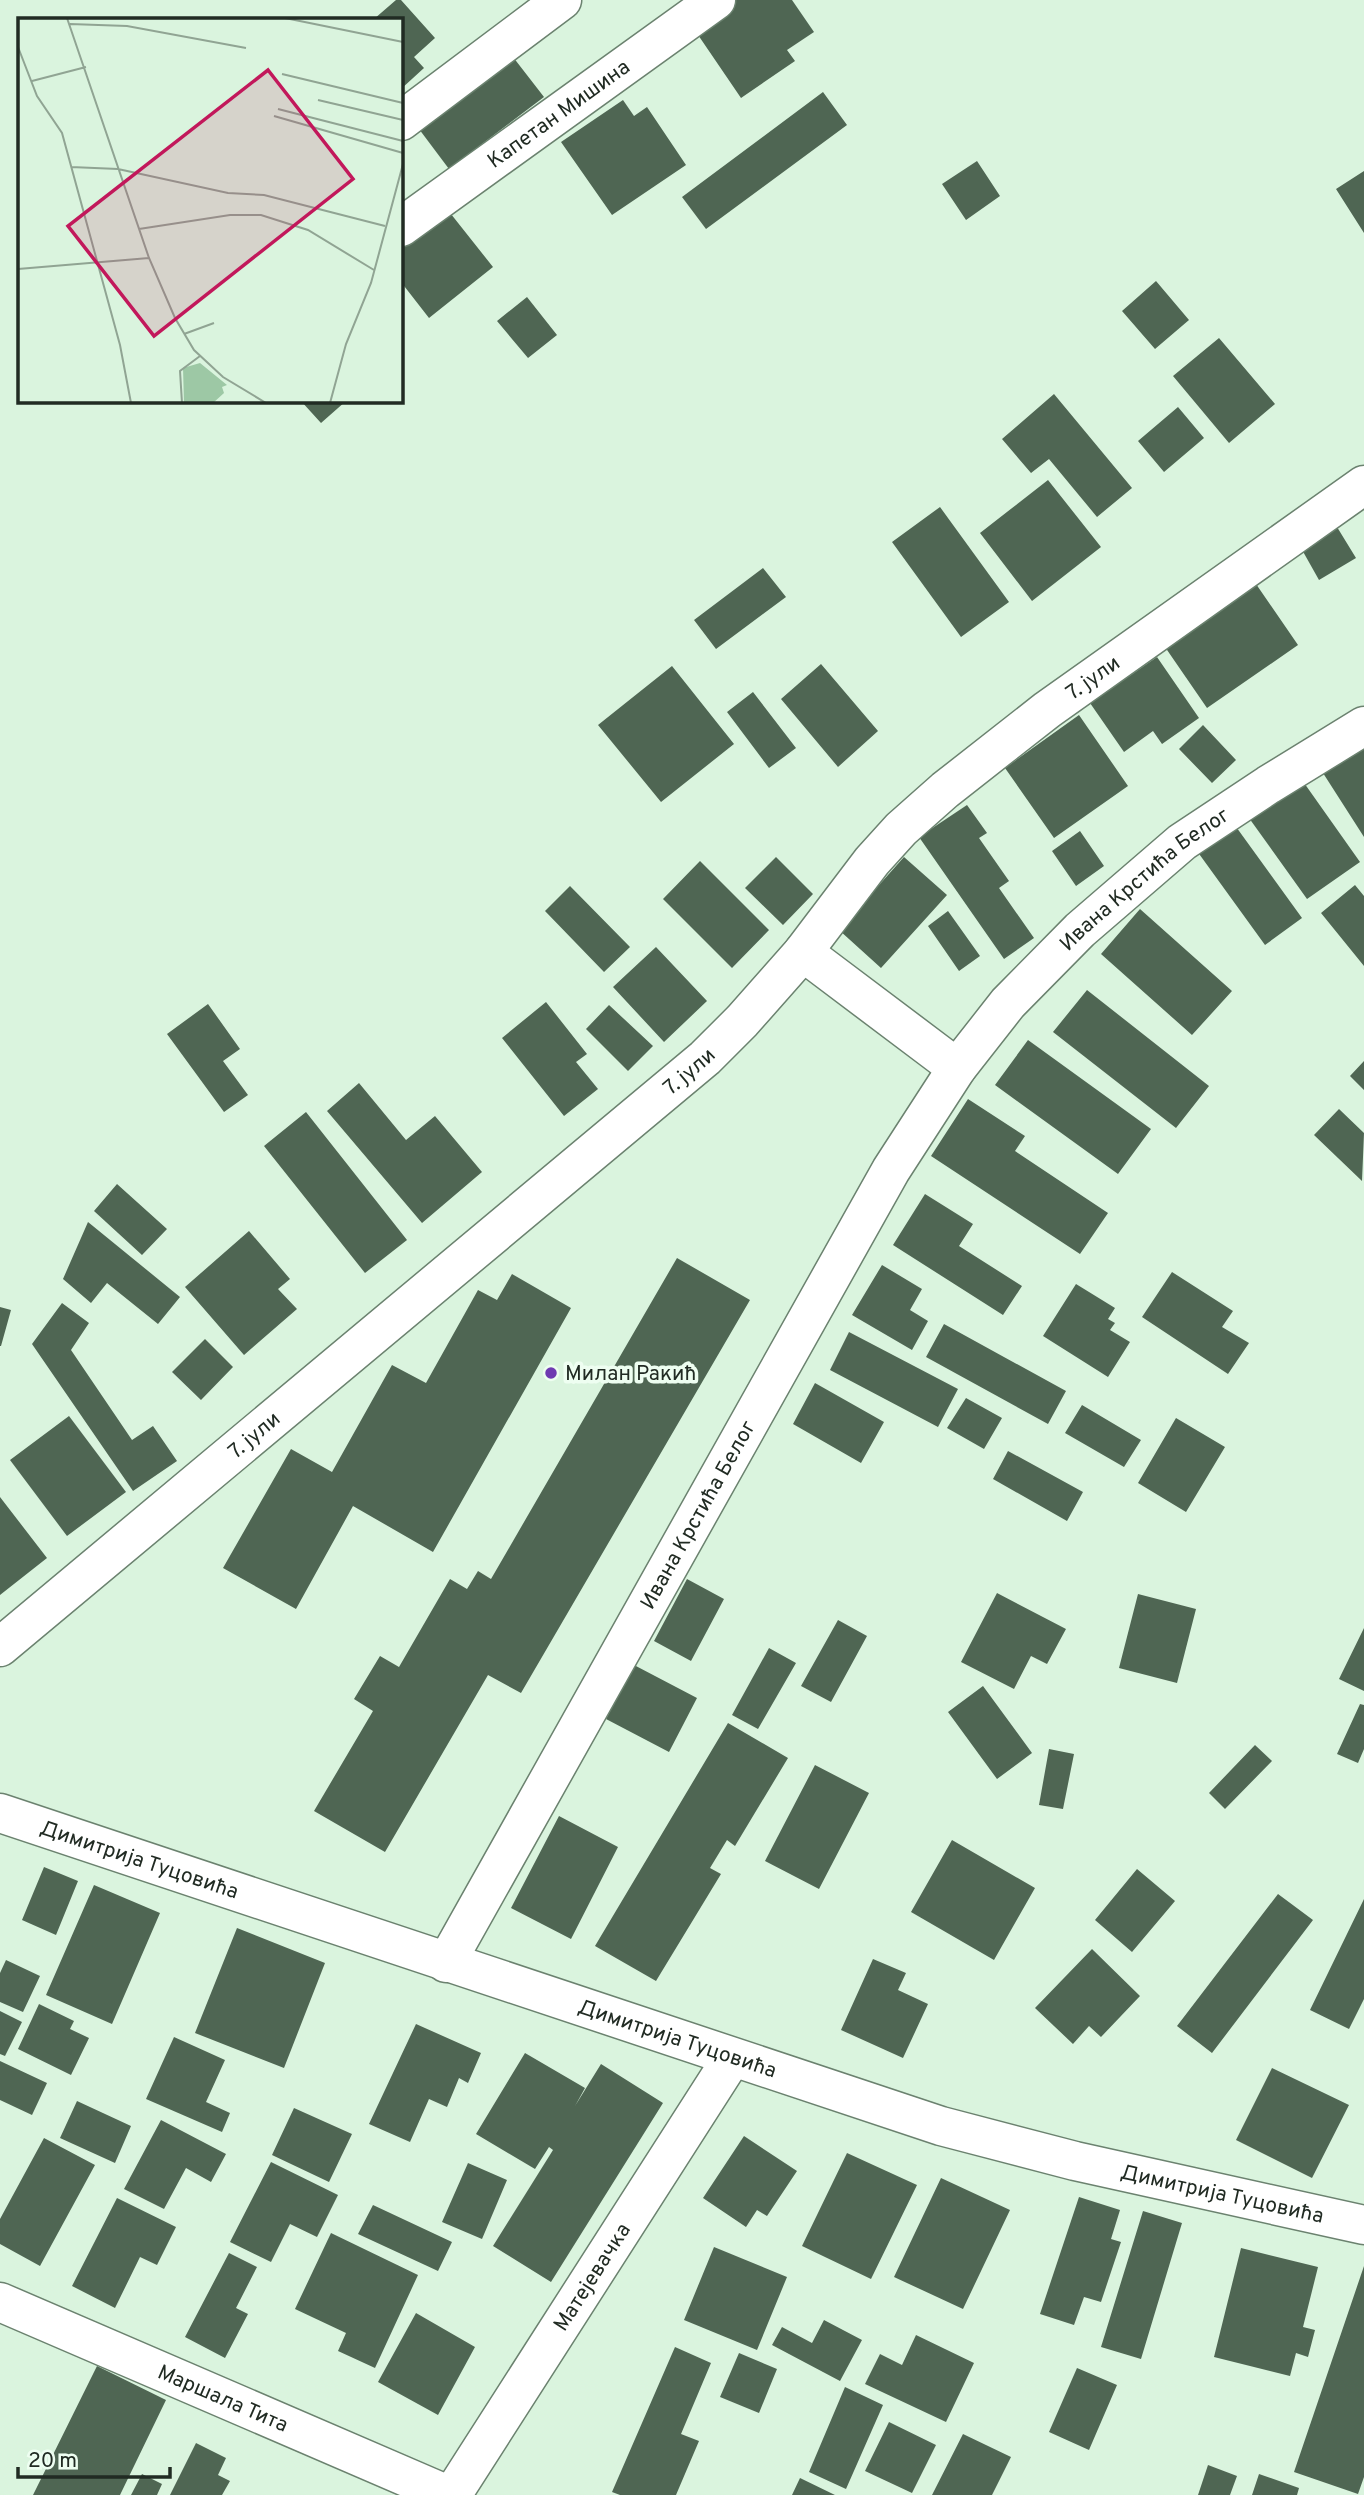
<svg xmlns="http://www.w3.org/2000/svg" width="1364" height="2495" font-family="Overpass,sans-serif">
	<style>
		.building { fill: #4f6653 }
		.lines { fill: none; stroke-linecap: round; stroke-linejoin: round }
		.minor-casing { stroke: #6b826f; stroke-width: 41 }
		.minor { stroke: #fff; stroke-width: 38 }
		.poi-dot { fill: #6f3ab1; stroke: #eefef1; stroke-width: 2.5 }
		.labels { text-anchor: middle; stroke-width: 7; stroke-linejoin: round; paint-order: stroke }
		.street-label { font-size: 21px; fill: #212b23; stroke: #eefef1 }
		.poi-label { font-size: 21px; fill: #212b23; stroke: #eefef1; text-anchor: start }
		.inset-road { fill: none; stroke: #90a493; stroke-width: 2 }
		.view { fill: #c2185b; fill-opacity: 0.15; stroke: #c2185b; stroke-width: 3.5 }
		.inset-edge { fill: none; stroke: #212b23; stroke-width: 3.5 }
	</style>
	<rect width="100%" height="100%" fill="#daf4de"/>
	<path class="building" d="M 396,0 L 401,0 L 435,38 L 414,57 L 424,68 L 401,89 L 401,19 L 374,19 Z
		M 736,0 L 792,0 L 814,32 L 787,50 L 795,61 L 741,98 L 694,29 Z
		M 513,57 L 544,97 L 449,169 L 419,129 Z
		M 823,92 L 847,125 L 706,229 L 682,197 Z
		M 623,100 L 634,116 L 647,107 L 686,165 L 612,215 L 561,142 Z
		M 977,161 L 1000,196 L 966,220 L 942,184 Z
		M 1364,171 L 1364,233 L 1336,189 Z
		M 447,209 L 493,267 L 429,318 L 401,282 L 401,245 Z
		M 1156,281 L 1189,320 L 1155,349 L 1122,311 Z
		M 527,297 L 557,335 L 528,358 L 497,321 Z
		M 1219,338 L 1275,404 L 1229,443 L 1173,376 Z
		M 1054,394 L 1132,488 L 1097,517 L 1049,459 L 1031,473 L 1002,439 Z
		M 301,401 L 346,401 L 321,423 Z
		M 1178,407 L 1204,438 L 1164,472 L 1138,441 Z
		M 1048,480 L 1101,547 L 1032,601 L 980,533 Z
		M 940,507 L 1009,602 L 961,637 L 892,542 Z
		M 1337,527 L 1356,558 L 1319,580 L 1301,548 Z
		M 763,568 L 786,597 L 716,649 L 694,620 Z
		M 1256,584 L 1298,645 L 1207,708 L 1165,647 Z
		M 1157,657 L 1199,718 L 1162,744 L 1153,731 L 1124,752 L 1090,703 Z
		M 821,664 L 878,731 L 838,767 L 781,699 Z
		M 672,666 L 734,744 L 661,802 L 598,725 Z
		M 753,692 L 796,748 L 769,768 L 727,712 Z
		M 1079,715 L 1128,786 L 1054,838 L 1005,768 Z
		M 1203,725 L 1236,760 L 1212,783 L 1179,749 Z
		M 1364,747 L 1364,837 L 1323,773 Z
		M 1302,780 L 1360,862 L 1307,899 L 1249,818 Z
		M 967,805 L 987,833 L 979,838 L 1009,881 L 999,888 L 1034,938 L 1004,959 L 919,837 Z
		M 1234,824 L 1302,918 L 1265,945 L 1197,851 Z
		M 1080,831 L 1104,866 L 1076,886 L 1052,851 Z
		M 776,857 L 813,894 L 783,925 L 745,888 Z
		M 904,857 L 947,895 L 881,968 L 839,930 Z
		M 700,861 L 769,930 L 732,968 L 663,899 Z
		M 1355,885 L 1364,896 L 1364,966 L 1321,913 Z
		M 570,886 L 630,947 L 604,972 L 545,911 Z
		M 1140,909 L 1232,991 L 1192,1035 L 1101,954 Z
		M 948,911 L 980,956 L 959,971 L 928,926 Z
		M 656,947 L 707,1001 L 664,1042 L 613,987 Z
		M 1087,990 L 1209,1086 L 1176,1128 L 1053,1032 Z
		M 546,1002 L 587,1054 L 576,1062 L 598,1089 L 564,1116 L 502,1038 Z
		M 208,1004 L 240,1049 L 223,1061 L 248,1095 L 224,1112 L 167,1034 Z
		M 609,1005 L 653,1046 L 628,1071 L 586,1029 Z
		M 1028,1040 L 1151,1129 L 1118,1174 L 995,1085 Z
		M 1364,1061 L 1364,1090 L 1350,1076 Z
		M 359,1083 L 406,1140 L 435,1116 L 482,1172 L 422,1223 L 327,1111 Z
		M 968,1099 L 1025,1136 L 1015,1151 L 1108,1213 L 1080,1254 L 931,1156 Z
		M 1339,1109 L 1364,1133 L 1362,1181 L 1314,1135 Z
		M 306,1112 L 407,1240 L 365,1273 L 264,1146 Z
		M 117,1184 L 167,1229 L 142,1255 L 94,1211 Z
		M 925,1194 L 973,1224 L 959,1246 L 1022,1286 L 1003,1315 L 893,1245 Z
		M 88,1222 L 180,1297 L 158,1324 L 107,1283 L 91,1303 L 63,1279 Z
		M 249,1231 L 290,1279 L 278,1289 L 297,1309 L 244,1355 L 185,1287 Z
		M 677,1258 L 750,1300 L 521,1693 L 488,1675 L 385,1852 L 314,1811 L 373,1711 L 354,1699 L 380,1656 L 399,1667 L 450,1579 L 467,1589 L 478,1571 L 491,1579 Z
		M 882,1265 L 922,1289 L 910,1310 L 928,1321 L 912,1350 L 852,1315 Z
		M 1172,1272 L 1233,1311 L 1222,1327 L 1249,1343 L 1228,1374 L 1142,1317 Z
		M 512,1274 L 571,1308 L 433,1552 L 353,1506 L 296,1609 L 223,1568 L 291,1449 L 332,1472 L 392,1365 L 426,1383 L 478,1290 L 497,1300 Z
		M 1076,1284 L 1115,1308 L 1108,1319 L 1115,1323 L 1110,1330 L 1130,1342 L 1108,1377 L 1043,1336 Z
		M 62,1303 L 89,1323 L 71,1350 L 132,1440 L 153,1426 L 177,1461 L 133,1491 L 32,1344 Z
		M 0,1307 L 11,1310 L 1,1346 L 0,1346 Z
		M 944,1324 L 1066,1391 L 1048,1424 L 926,1357 Z
		M 849,1332 L 958,1389 L 938,1427 L 830,1370 Z
		M 205,1339 L 233,1367 L 201,1400 L 172,1372 Z
		M 815,1383 L 884,1422 L 861,1463 L 793,1424 Z
		M 966,1398 L 1002,1418 L 984,1449 L 947,1428 Z
		M 1082,1405 L 1141,1440 L 1124,1467 L 1065,1433 Z
		M 69,1416 L 126,1492 L 67,1536 L 10,1460 Z
		M 1176,1418 L 1225,1447 L 1186,1512 L 1138,1483 Z
		M 1008,1451 L 1083,1492 L 1067,1521 L 993,1479 Z
		M 0,1497 L 47,1558 L 0,1595 Z
		M 687,1579 L 724,1599 L 691,1661 L 654,1641 Z
		M 997,1593 L 1066,1629 L 1047,1664 L 1031,1656 L 1014,1689 L 961,1662 Z
		M 1138,1594 L 1196,1609 L 1177,1683 L 1119,1668 Z
		M 838,1620 L 867,1636 L 831,1702 L 801,1686 Z
		M 1364,1628 L 1364,1691 L 1339,1679 Z
		M 769,1648 L 796,1663 L 758,1729 L 732,1715 Z
		M 634,1665 L 697,1698 L 669,1752 L 606,1719 Z
		M 983,1686 L 1032,1753 L 997,1779 L 948,1712 Z
		M 1360,1704 L 1364,1705 L 1364,1749 L 1358,1763 L 1337,1754 Z
		M 728,1723 L 788,1758 L 735,1846 L 727,1840 L 710,1868 L 721,1874 L 656,1981 L 595,1946 Z
		M 1255,1745 L 1272,1761 L 1225,1809 L 1209,1793 Z
		M 1049,1749 L 1074,1754 L 1063,1809 L 1039,1805 Z
		M 815,1765 L 869,1793 L 819,1889 L 765,1861 Z
		M 559,1816 L 618,1847 L 571,1939 L 511,1908 Z
		M 952,1840 L 1035,1888 L 994,1960 L 911,1912 Z
		M 44,1867 L 78,1881 L 56,1935 L 22,1920 Z
		M 1137,1869 L 1175,1901 L 1132,1952 L 1095,1920 Z
		M 94,1885 L 160,1913 L 112,2024 L 46,1995 Z
		M 1278,1894 L 1313,1920 L 1212,2053 L 1177,2026 Z
		M 1364,1899 L 1364,1999 L 1349,2029 L 1310,2010 Z
		M 237,1928 L 325,1963 L 284,2068 L 195,2033 Z
		M 1092,1949 L 1140,1996 L 1101,2037 L 1089,2026 L 1073,2044 L 1035,2008 Z
		M 873,1959 L 906,1973 L 898,1990 L 928,2004 L 903,2058 L 841,2030 Z
		M 6,1960 L 40,1976 L 23,2012 L 0,2002 L 0,1973 Z
		M 39,2004 L 74,2021 L 70,2029 L 89,2038 L 71,2075 L 18,2049 Z
		M 0,2011 L 22,2022 L 5,2056 L 0,2054 Z
		M 416,2024 L 481,2053 L 468,2083 L 459,2078 L 447,2107 L 429,2099 L 410,2142 L 369,2124 Z
		M 174,2037 L 225,2060 L 206,2102 L 230,2113 L 222,2132 L 146,2099 Z
		M 525,2053 L 585,2088 L 575,2106 L 601,2064 L 663,2103 L 551,2282 L 493,2246 L 553,2150 L 549,2147 L 535,2169 L 476,2134 Z
		M 0,2061 L 47,2083 L 32,2115 L 0,2100 Z
		M 1272,2068 L 1349,2105 L 1312,2178 L 1236,2140 Z
		M 77,2101 L 131,2126 L 115,2163 L 60,2138 Z
		M 294,2108 L 352,2134 L 329,2182 L 272,2155 Z
		M 161,2120 L 226,2154 L 211,2182 L 186,2168 L 164,2209 L 124,2189 Z
		M 744,2136 L 797,2171 L 767,2216 L 757,2210 L 746,2227 L 703,2198 Z
		M 44,2138 L 95,2165 L 40,2266 L 0,2244 L 0,2219 Z
		M 847,2153 L 917,2185 L 871,2279 L 802,2246 Z
		M 271,2162 L 338,2195 L 317,2237 L 290,2224 L 271,2262 L 230,2242 Z
		M 468,2163 L 507,2180 L 482,2239 L 442,2222 Z
		M 941,2178 L 1010,2210 L 963,2309 L 894,2277 Z
		M 1079,2197 L 1120,2210 L 1111,2239 L 1121,2242 L 1101,2302 L 1084,2297 L 1074,2325 L 1040,2314 Z
		M 117,2198 L 176,2227 L 157,2265 L 140,2257 L 115,2308 L 72,2286 Z
		M 373,2205 L 452,2242 L 438,2271 L 358,2234 Z
		M 1143,2211 L 1182,2223 L 1141,2359 L 1101,2347 Z
		M 331,2233 L 418,2275 L 375,2368 L 338,2351 L 346,2333 L 295,2309 Z
		M 714,2247 L 787,2277 L 757,2350 L 684,2320 Z
		M 1241,2248 L 1318,2267 L 1303,2327 L 1315,2330 L 1308,2357 L 1296,2353 L 1290,2376 L 1214,2357 Z
		M 229,2253 L 257,2267 L 236,2308 L 248,2314 L 225,2358 L 185,2337 Z
		M 1364,2266 L 1364,2477 L 1358,2494 L 1294,2472 Z
		M 416,2313 L 475,2347 L 438,2415 L 378,2382 Z
		M 824,2320 L 862,2340 L 840,2381 L 772,2345 L 782,2327 L 812,2343 Z
		M 916,2335 L 974,2363 L 946,2422 L 865,2384 L 880,2354 L 902,2365 Z
		M 675,2347 L 711,2363 L 681,2434 L 699,2441 L 676,2495 L 620,2495 L 612,2492 Z
		M 739,2353 L 777,2369 L 759,2413 L 720,2397 Z
		M 97,2366 L 166,2400 L 120,2495 L 33,2495 Z
		M 1077,2368 L 1117,2385 L 1089,2450 L 1049,2432 Z
		M 845,2387 L 883,2405 L 846,2489 L 809,2472 Z
		M 889,2422 L 936,2445 L 912,2493 L 865,2471 Z
		M 963,2434 L 1011,2457 L 992,2495 L 932,2495 Z
		M 196,2443 L 226,2458 L 218,2475 L 230,2481 L 222,2495 L 170,2495 Z
		M 1208,2465 L 1237,2476 L 1230,2495 L 1198,2495 Z
		M 142,2474 L 162,2484 L 157,2495 L 131,2495 Z
		M 1259,2474 L 1299,2488 L 1297,2495 L 1252,2495 Z
		M 800,2478 L 835,2495 L 792,2495 Z"/>
	<g class="lines">
		<g class="minor-casing">
			<g id="minor">
				<path d="M 401,121 L 562,0"/>
				<path id="s1" d="M 401,227 L 716,0"/>
				<path d="M 803,952 L 957,1068"/>
				<path id="s2" d="M 0,1647 L 705,1058 L 742,1021 L 803,952 L 872,861 L 901,829 L 945,790 L 1047,710 L 1364,485"/>
				<path id="s3" d="M 0,1813 L 941,2126 L 1075,2161 L 1364,2225"/>
				<path id="s4" d="M 446,1963 L 891,1170 L 957,1068 L 1008,1003 L 1080,930 L 1182,842 L 1268,785 L 1364,726"/>
				<path id="s5" d="M 0,2302 L 448,2495"/>
				<path id="s6" d="M 452,2495 L 732,2058"/>
			</g>
		</g>
		<use href="#minor" class="minor"/>
	</g>
	<circle class="poi-dot" cx="551" cy="1373" r="7"/>
	<g class="labels">
		<g class="street-label">
			<text dy="7" stroke="none"><textPath href="#s1" startOffset="194">Капетан Мишина</textPath></text>
			<text dy="7" stroke="none"><textPath href="#s2" startOffset="1465">7. јули</textPath></text>
			<text dy="7" stroke="none"><textPath href="#s4" startOffset="1298">Ивана Крстића Белог</textPath></text>
			<text dy="7" stroke="none"><textPath href="#s2" startOffset="898">7. јули</textPath></text>
			<text dy="7" stroke="none"><textPath href="#s2" startOffset="331">7. јули</textPath></text>
			<text dy="7" stroke="none"><textPath href="#s4" startOffset="514">Ивана Крстића Белог</textPath></text>
			<text dy="7" stroke="none"><textPath href="#s3" startOffset="147">Димитрија Туцовића</textPath></text>
			<text dy="7" stroke="none"><textPath href="#s3" startOffset="714">Димитрија Туцовића</textPath></text>
			<text dy="7" stroke="none"><textPath href="#s3" startOffset="1281">Димитрија Туцовића</textPath></text>
			<text dy="7" stroke="none"><textPath href="#s6" startOffset="259">Матејевачка</textPath></text>
			<text dy="7" stroke="none"><textPath href="#s5" startOffset="243">Маршала Тита</textPath></text>
		</g>
		<g class="poi-label">
			<text x="565" y="1380">Милан Ракић</text>
		</g>
	</g>
	<g transform="translate(18 18)">
		<rect width="385" height="385" fill="#daf4de"/>
		<path d="M 182,345 L 209,367 L 204,369 L 206,375 L 195,385 L 166,385 L 165,350 Z" fill="#9dc8a5"/>
		<path class="inset-road" d="M 49,0 L 131,240 L 157,300 L 176,332 L 205,359 L 248,385M 267,0 L 385,24M 52,6 L 109,8 L 228,30M 0,29 L 19,78 L 44,115 L 102,327 L 113,385M 264,56 L 385,85M 14,63 L 68,49M 300,82 L 385,102M 260,91 L 385,123M 256,98 L 385,135M 53,149 L 100,151 L 210,175 L 246,177 L 367,208M 121,211 L 212,197 L 243,197 L 290,212 L 356,252M 0,251 L 131,240M 166,316 L 196,305M 164,385 L 162,353 L 182,338M 312,385 L 328,326 L 353,265 L 385,146"/>
		<path class="view" d="M 250,52 L 335,161 L 136,318 L 50,208 Z"/>
		<rect width="385" height="385" class="inset-edge"/>
	</g>
	<path d="M18 2467v10h152v-10" fill="none" stroke="#212b23" stroke-width="3.5"/>
	<text x="28" y="2467" font-size="21" fill="#212b23" stroke="#eefef1" stroke-width="5" paint-order="stroke">20 m</text>
</svg>
